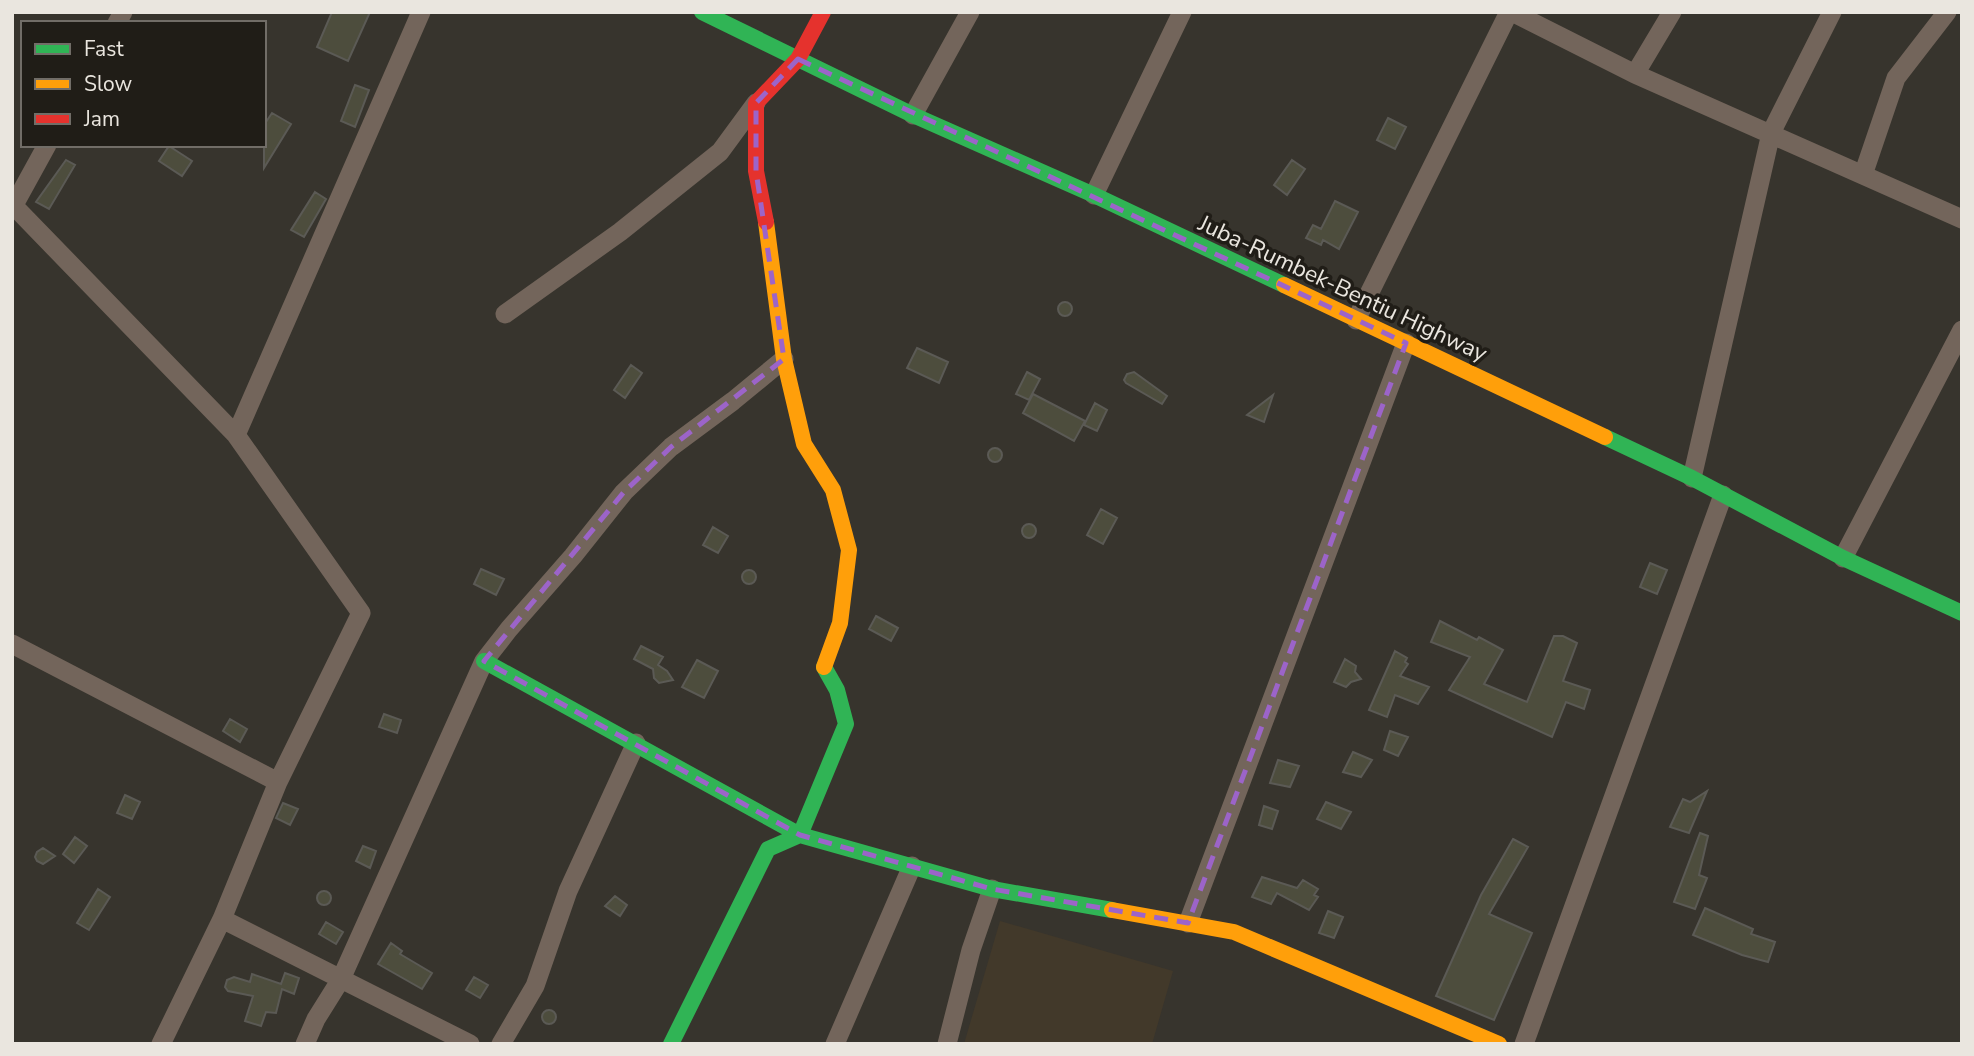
<svg xmlns="http://www.w3.org/2000/svg" width="1974" height="1056" font-family="'Nunito Sans',sans-serif">
	<style>
		.built { fill: #42392a }
		.building { fill: #4d4d3d; stroke: #5b5a55; stroke-width: 2 }
		.lines { fill: none; stroke-linecap: round; stroke-linejoin: round }
		.street { stroke: #73655b; stroke-width: 19 }
		.fast { stroke: #30b455; stroke-width: 16 }
		.slow { stroke: #ff9f0a; stroke-width: 16 }
		.jam { stroke: #e5322d; stroke-width: 16 }
		.marked { fill: none; stroke: #9c64c9; stroke-width: 5; stroke-dasharray: 14 9; stroke-linejoin: round }
		.labels { text-anchor: middle; stroke-width: 7; stroke-linejoin: round; paint-order: stroke }
		.street-label { font-size: 23px; fill: #eae6df; stroke: #201d17 }
	</style>
	<rect width="100%" height="100%" fill="#37342d"/>
	<path class="built" d="M 1000,921 L 1173,971 L 1152,1044 L 964,1044 Z"/>
	<path class="building" d="M 332,12 L 370,12 L 348,61 L 317,47 Z
		M 355,85 L 369,90 L 355,127 L 341,121 Z
		M 272,113 L 291,124 L 264,168 L 264,125 Z
		M 1388,118 L 1406,127 L 1395,149 L 1377,140 Z
		M 169,146 L 192,161 L 182,176 L 159,161 Z
		M 66,160 L 75,165 L 49,209 L 36,202 Z
		M 1292,160 L 1305,169 L 1287,195 L 1274,185 Z
		M 315,192 L 326,199 L 304,237 L 291,230 Z
		M 1335,201 L 1358,212 L 1339,249 L 1323,240 L 1321,245 L 1306,238 L 1313,225 L 1321,229 Z
		M1058 309a7 7 0 1 1 14 0a7 7 0 1 1-14 0Z
		M 917,348 L 948,362 L 939,383 L 907,368 Z
		M 631,365 L 642,373 L 625,398 L 614,390 Z
		M 1027,372 L 1040,379 L 1029,400 L 1016,394 Z
		M 1134,372 L 1167,396 L 1162,404 L 1126,383 L 1124,380 L 1127,374 Z
		M 1033,394 L 1085,421 L 1074,441 L 1023,413 Z
		M 1273,395 L 1264,422 L 1247,415 Z
		M 1095,403 L 1107,410 L 1097,431 L 1084,425 Z
		M988 455a7 7 0 1 1 14 0a7 7 0 1 1-14 0Z
		M 1101,509 L 1117,518 L 1103,544 L 1087,535 Z
		M1022 531a7 7 0 1 1 14 0a7 7 0 1 1-14 0Z
		M 713,527 L 728,536 L 718,553 L 703,545 Z
		M 1650,563 L 1667,570 L 1657,594 L 1640,587 Z
		M 481,569 L 504,579 L 496,595 L 474,584 Z
		M742 577a7 7 0 1 1 14 0a7 7 0 1 1-14 0Z
		M 876,616 L 898,628 L 891,641 L 869,629 Z
		M 1440,621 L 1477,640 L 1479,637 L 1503,650 L 1484,684 L 1527,702 L 1554,636 L 1563,636 L 1577,643 L 1563,681 L 1590,690 L 1584,709 L 1566,702 L 1552,737 L 1449,690 L 1470,657 L 1431,642 Z
		M 641,646 L 663,657 L 658,665 L 667,671 L 673,680 L 659,683 L 654,678 L 653,669 L 634,659 Z
		M 1395,651 L 1407,658 L 1405,662 L 1408,664 L 1400,676 L 1429,687 L 1418,704 L 1395,695 L 1387,717 L 1369,710 Z
		M 1345,659 L 1356,666 L 1355,672 L 1361,679 L 1351,682 L 1346,687 L 1334,682 Z
		M 697,660 L 718,671 L 704,698 L 682,687 Z
		M 384,714 L 401,720 L 397,733 L 379,727 Z
		M 230,719 L 247,729 L 240,742 L 223,731 Z
		M 1390,731 L 1408,737 L 1398,756 L 1384,750 Z
		M 1353,752 L 1372,760 L 1361,777 L 1343,772 Z
		M 1278,760 L 1299,766 L 1290,787 L 1270,783 Z
		M 1707,791 L 1689,833 L 1670,827 L 1683,799 L 1690,802 Z
		M 125,795 L 140,802 L 132,819 L 117,813 Z
		M 1326,802 L 1351,812 L 1341,829 L 1317,819 Z
		M 283,803 L 298,809 L 290,825 L 276,818 Z
		M 1264,806 L 1278,811 L 1272,829 L 1259,825 Z
		M 1700,833 L 1708,836 L 1699,875 L 1707,878 L 1695,909 L 1674,902 Z
		M 75,837 L 87,846 L 74,863 L 63,854 Z
		M 1513,839 L 1528,847 L 1489,914 L 1532,933 L 1494,1020 L 1436,996 L 1481,895 Z
		M 363,846 L 376,851 L 370,868 L 356,861 Z
		M 43,848 L 55,856 L 43,864 L 37,861 L 35,857 L 37,852 Z
		M 1262,877 L 1297,888 L 1303,880 L 1318,889 L 1314,895 L 1318,897 L 1309,910 L 1277,893 L 1271,904 L 1252,897 Z
		M 98,889 L 110,897 L 89,930 L 77,923 Z
		M317 898a7 7 0 1 1 14 0a7 7 0 1 1-14 0Z
		M 615,896 L 627,905 L 620,916 L 605,906 Z
		M 1705,908 L 1753,929 L 1751,934 L 1775,942 L 1768,962 L 1742,955 L 1693,935 Z
		M 1328,911 L 1343,917 L 1334,938 L 1319,933 Z
		M 326,922 L 343,932 L 336,944 L 319,934 Z
		M 391,943 L 402,951 L 400,954 L 432,973 L 422,989 L 378,964 Z
		M 285,973 L 299,978 L 294,994 L 282,989 L 276,1013 L 266,1012 L 261,1026 L 245,1021 L 253,996 L 228,991 L 225,987 L 227,980 L 234,977 L 250,982 L 252,974 L 281,984 Z
		M 474,977 L 488,985 L 480,998 L 466,990 Z
		M542 1017a7 7 0 1 1 14 0a7 7 0 1 1-14 0Z"/>
	<g class="lines">
		<path class="street" d="M 1512,12 L 1635,74 L 1962,219
			M 117,23 L 123,12
			M 1635,74 L 1672,12
			M 913,115 L 970,12
			M 1863,175 L 1896,78 L 1947,12
			M 1094,195 L 1182,12
			M 12,204 L 236,435 L 361,613 L 278,782 L 222,919 L 161,1044
			M 14,205 L 47,145
			M 505,314 L 620,232 L 720,152 L 756,103
			M 1356,320 L 1509,12
			M 236,435 L 421,12
			M 1692,478 L 1771,133 L 1832,12
			M 1843,558 L 1962,330
			M 12,644 L 278,782
			M 222,919 L 470,1044
			M 1188,923 L 1406,343
			M 305,1044 L 316,1019 L 341,979 L 484,661 L 509,629 L 573,556 L 624,492 L 671,447 L 733,401 L 784,359
			M 501,1044 L 535,986 L 568,891 L 636,743
			M 835,1044 L 912,866
			M 947,1044 L 971,950 L 992,889
			M 1524,1044 L 1723,495"/>
		<path class="fast" d="M 702,12 L 913,115 L 1094,195 L 1284,285
			M 1605,437 L 1692,478 L 1843,558 L 1962,613
			M 484,661 L 800,835 L 992,889 L 1112,910
			M 671,1044 L 768,849 L 800,835 L 846,724 L 837,690 L 824,667"/>
		<path class="slow" d="M 766,222 L 784,359 L 804,444 L 833,490 L 849,550 L 840,623 L 824,667
			M 1284,285 L 1605,437
			M 1112,910 L 1234,932 L 1499,1044"/>
		<path class="jam" d="M 766,222 L 756,171 L 756,103 L 798,59 L 823,12"/>
	</g>
	<path class="marked" d="M 798,59 L 1406,343 L 1188,923 L 992,889 L 800,835 L 484,661 L 624,492 L 671,447 L 784,359 L 756,171 L 756,103 Z"/>
	<g class="labels">
		<g class="street-label">
			<text transform="translate(1343 288) rotate(25)" y="8">Juba-Rumbek-Bentiu Highway</text>
		</g>
	</g>
	<rect width="1974" height="1056" fill="none" stroke="#eae6df" stroke-width="28"/>
	<rect x="21" y="21" width="245" height="126" fill="#201d17" stroke="#716d67" stroke-width="2"/>
	<rect x="35" y="44" width="35" height="10" fill="#30b455" stroke="#716d67" stroke-width="2"/>
	<text x="84" y="56" font-size="21" fill="#eae6df">Fast</text>
	<rect x="35" y="79" width="35" height="10" fill="#ff9f0a" stroke="#716d67" stroke-width="2"/>
	<text x="84" y="91" font-size="21" fill="#eae6df">Slow</text>
	<rect x="35" y="114" width="35" height="10" fill="#e5322d" stroke="#716d67" stroke-width="2"/>
	<text x="84" y="126" font-size="21" fill="#eae6df">Jam</text>
</svg>
